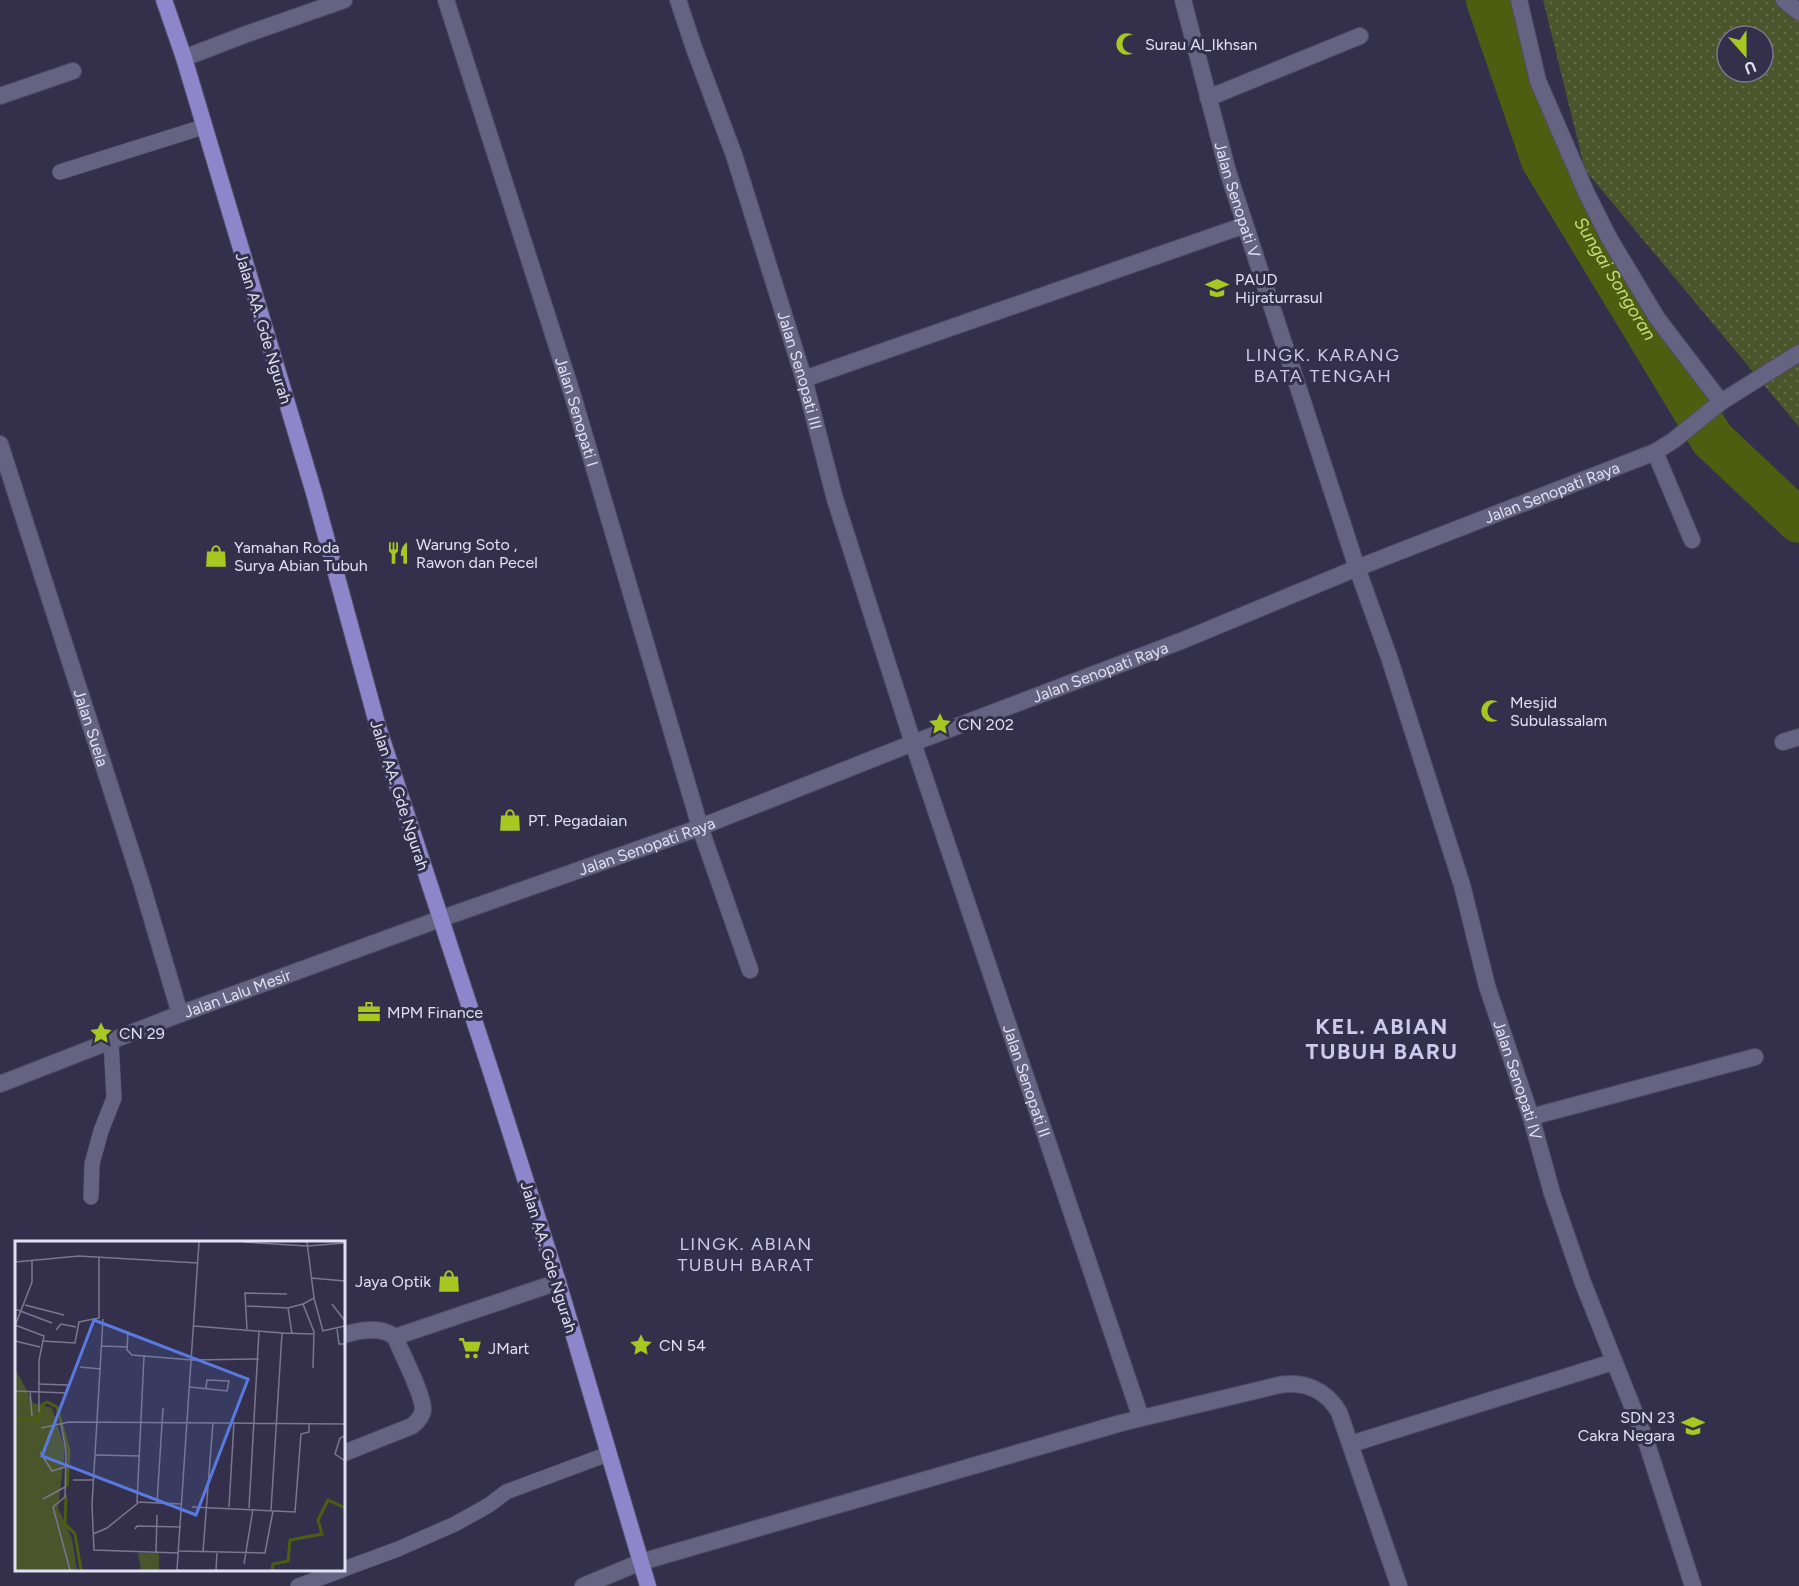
<svg xmlns="http://www.w3.org/2000/svg" width="1799" height="1586" font-family="Figtree,sans-serif">
	<style>
		.grass { fill: url(#grass-dots); fill-rule: evenodd }
		.lines { fill: none; stroke-linecap: round; stroke-linejoin: round }
		.river { stroke: #4e5e10; stroke-width: 44 }
		.service-casing { stroke: #4f4c63; stroke-width: 16 }
		.minor-casing { stroke: #4f4c63; stroke-width: 18 }
		.tertiary-casing { stroke: #4f4c63; stroke-width: 18 }
		.primary-casing { stroke: #4f4c63; stroke-width: 18 }
		.service { stroke: #666281; stroke-width: 15 }
		.minor { stroke: #666281; stroke-width: 16 }
		.tertiary { stroke: #666281; stroke-width: 16 }
		.primary { stroke: #8f85cb; stroke-width: 16 }
		.labels { text-anchor: middle; stroke-width: 6; stroke-linejoin: round; paint-order: stroke }
		.poi-label { font-size: 16px; fill: #e2e1f3; stroke: #34304b; text-anchor: start }
		.street-label { font-size: 16px; fill: #e2e1f3; stroke: #34304b }
		.water-label { font-size: 18px; font-style: italic; fill: #c3de79; stroke: #34304b }
		.neighbourhood-label { font-size: 18px; letter-spacing: 1.5px; fill: #ccc9ec; stroke: #34304b }
		.district-label { font-size: 22px; font-weight: bold; letter-spacing: 1.5px; fill: #ccc9ec; stroke: #34304b }
		.inset-river { fill: none; stroke: #4e5e10; stroke-width: 3 }
		.inset-road { fill: none; stroke: #7a778e; stroke-width: 1.5 }
		.view { fill: #587ae0; fill-opacity: 0.15; stroke: #587ae0; stroke-width: 3 }
		.inset-edge { fill: none; stroke: #e2e1f3; stroke-width: 3 }
	</style>
	<defs>
		<pattern id="grass-dots" width="8" height="8" patternUnits="userSpaceOnUse" patternTransform="scale(1.5)"><rect width="8" height="8" fill="#4a552b"/><path d="M2 2h.1M6 6h.1" fill="none" stroke="#646d4a" stroke-width="1.8" stroke-linecap="round"/></pattern>
	</defs>
	<rect width="100%" height="100%" fill="#34304b"/>
	<path class="grass" d="M 1543,0 L 1799,0 L 1799,427 L 1585,170 ZM 1727,36 L 1763,36 L 1763,72 L 1727,72 Z"/>
	<g class="lines">
		<path class="river" id="s1" d="M 1488,0 L 1543,160 L 1712,439 L 1799,521"/>
		<g class="service-casing">
			<path id="service" d="M 60,172 L 203,127
				M 91,1197 L 92,1164 L 101,1131 L 114,1098 L 111,1041
				M 344,1569 L 398,1549 L 455,1524 L 489,1505 L 506,1492 L 608,1454
				M 298,1586 L 342,1570"/>
		</g>
		<g class="minor-casing">
			<g id="minor">
				<path id="s2" d="M 446,0 L 572,393 L 700,827 L 750,970"/>
				<path id="s3" d="M 678,0 L 694,48 L 734,155 L 804,379 L 835,499 L 913,743 L 1141,1418"/>
				<path id="s4" d="M 1183,0 L 1228,172 L 1357,568 L 1389,657 L 1462,885 L 1487,986 L 1531,1117 L 1552,1193 L 1583,1283 L 1646,1441 L 1693,1586"/>
				<path d="M 1519,0 L 1538,81 L 1586,192 L 1609,238 L 1657,318 L 1721,402"/>
				<path d="M 1784,0 L 1799,12"/>
				<path d="M 184,58 L 244,35 L 344,0"/>
				<path d="M 0,96 L 73,71"/>
				<path d="M 1208,98 L 1360,36"/>
				<path d="M 804,379 L 1245,225"/>
				<path id="s5" d="M 0,444 L 141,882 L 180,1014"/>
				<path d="M 1655,452 L 1692,540"/>
				<path d="M 1783,742 L 1799,737"/>
				<path id="s6" d="M 440,919 L 693,830 L 913,743 L 1181,641 L 1357,568 L 1655,452 L 1674,440 L 1721,402 L 1799,353"/>
				<path d="M 1531,1117 L 1755,1057"/>
				<path d="M 344,1335 C 359,1330 382,1326 395,1337 C 401,1352 424,1396 423,1410 C 422,1417 417,1422 412,1426 L 344,1453"/>
				<path d="M 395,1337 L 558,1282"/>
				<path d="M 1351,1444 L 1613,1362"/>
				<path d="M 583,1586 L 641,1562 L 1121,1423 L 1279,1385 C 1305,1381 1326,1390 1339,1412 L 1399,1586"/>
			</g>
		</g>
		<g class="tertiary-casing">
			<g id="tertiary">
				<path id="s7" d="M 0,1084 L 180,1014 L 440,919"/>
			</g>
		</g>
		<g class="primary-casing">
			<path id="primary" d="M 164,0 L 184,58 L 314,493 L 378,727 L 493,1078 L 558,1282 L 648,1586"/>
		</g>
		<use href="#service" class="service"/>
		<use href="#minor" class="minor"/>
		<use href="#tertiary" class="tertiary"/>
		<use href="#primary" class="primary"/>
	</g>
	<defs>
		<g id="mosque-bare" transform="scale(1.8)"><path d="M3.5-4.9A6 6 0 1 0 3.5 4.9A5 5 0 1 1 3.5-4.9Z" fill="#a7c820" stroke="#34304b" stroke-width="2.5" paint-order="stroke"/></g>
		<g id="school-bare" transform="scale(1.8)"><path d="M0-5L7-2L0 1L-7-2ZM-4 1L0 2.5L4 1V4Q0 6-4 4Z" fill="#a7c820" stroke="#34304b" stroke-width="2.5" paint-order="stroke"/></g>
		<g id="restaurant-bare" transform="scale(1.8)"><path d="M-5-6h1v4h1v-4h1v4h1v-4h1v5L-1.5 .5V6h-2V.5L-5-1ZM5-6V6H3V1.5H1.5Q1.5-4 5-6Z" fill="#a7c820" stroke="#34304b" stroke-width="2.5" paint-order="stroke"/></g>
		<g id="shop-bare" transform="scale(1.8)"><path d="M-5-2.5h2.3a2.7 3.5 0 0 1 5.4 0H5L5.5 6h-11ZM-1.5-2.5h3a1.5 2.3 0 0 0-3 0Z" fill="#a7c820" stroke="#34304b" stroke-width="2.5" paint-order="stroke"/></g>
		<g id="sight-bare" transform="scale(1.8)"><path d="M0-6L1.8-2.2L6-1.7L2.9 1.2L3.7 5.4L0 3.3L-3.7 5.4L-2.9 1.2L-6-1.7L-1.8-2.2Z" fill="#a7c820" stroke="#34304b" stroke-width="2.5" paint-order="stroke"/></g>
		<g id="office-bare" transform="scale(1.8)"><path d="M-6-3h4V-5.5h4V-3h4V5H-6ZM-1-4.5V-3h2v-1.5ZM-6 0V1H6V0Z" fill="#a7c820" stroke="#34304b" stroke-width="2.5" paint-order="stroke"/></g>
		<g id="supermarket-bare" transform="scale(1.8)"><path d="M-6-5.5h2.5l.6 2H6L4.5 2H-2.5L-4.4-4H-6ZM-1.5 3.2a1.3 1.3 0 1 0 .1 0ZM3 3.2a1.3 1.3 0 1 0 .1 0Z" fill="#a7c820" stroke="#34304b" stroke-width="2.5" paint-order="stroke"/></g>
	</defs>
	<g fill-rule="evenodd">
		<use href="#mosque-bare" x="1127" y="44"/>
		<use href="#school-bare" x="1217" y="288"/>
		<use href="#restaurant-bare" x="398" y="553"/>
		<use href="#shop-bare" x="216" y="556"/>
		<use href="#mosque-bare" x="1492" y="711"/>
		<use href="#sight-bare" x="940" y="724"/>
		<use href="#shop-bare" x="510" y="820"/>
		<use href="#office-bare" x="369" y="1012"/>
		<use href="#sight-bare" x="101" y="1033"/>
		<use href="#shop-bare" x="449" y="1281"/>
		<use href="#sight-bare" x="641" y="1345"/>
		<use href="#supermarket-bare" x="470" y="1348"/>
		<use href="#school-bare" x="1693" y="1426"/>
	</g>
	<g class="labels">
		<g class="poi-label">
			<text x="1145" y="50">Surau Al_Ikhsan</text>
			<text x="1235" y="285">PAUD<tspan x="1235" dy="18">Hijraturrasul</tspan></text>
			<text x="416" y="550">Warung Soto ,<tspan x="416" dy="18">Rawon dan Pecel</tspan></text>
			<text x="234" y="553">Yamahan Roda<tspan x="234" dy="18">Surya Abian Tubuh</tspan></text>
			<text x="1510" y="708">Mesjid<tspan x="1510" dy="18">Subulassalam</tspan></text>
			<text x="958" y="730">CN 202</text>
			<text x="528" y="826">PT. Pegadaian</text>
			<text x="387" y="1018">MPM Finance</text>
			<text x="119" y="1039">CN 29</text>
			<text x="431" y="1287" text-anchor="end">Jaya Optik</text>
			<text x="659" y="1351">CN 54</text>
			<text x="488" y="1354">JMart</text>
			<text x="1675" y="1423" text-anchor="end">SDN 23<tspan x="1675" dy="18">Cakra Negara</tspan></text>
		</g>
		<g class="street-label">
			<text dy="6" stroke="none"><textPath href="#s4" startOffset="207">Jalan Senopati V</textPath></text>
			<text transform="translate(264 328) rotate(73)" y="6">Jalan AA. Gde Ngurah</text>
			<text dy="6" stroke="none"><textPath href="#s3" startOffset="390">Jalan Senopati III</textPath></text>
			<text dy="6" stroke="none"><textPath href="#s2" startOffset="432">Jalan Senopati I</textPath></text>
			<text dy="6" stroke="none"><textPath href="#s6" startOffset="1191">Jalan Senopati Raya</textPath></text>
			<text dy="6" stroke="none"><textPath href="#s6" startOffset="705">Jalan Senopati Raya</textPath></text>
			<text dy="6" stroke="none"><textPath href="#s5" startOffset="298">Jalan Suela</textPath></text>
			<text transform="translate(400 795) rotate(72)" y="6">Jalan AA. Gde Ngurah</text>
			<text dy="6" stroke="none"><textPath href="#s6" startOffset="219">Jalan Senopati Raya</textPath></text>
			<text dy="6" stroke="none"><textPath href="#s7" startOffset="254">Jalan Lalu Mesir</textPath></text>
			<text dy="6" stroke="none"><textPath href="#s3" startOffset="1136">Jalan Senopati II</textPath></text>
			<text dy="6" stroke="none"><textPath href="#s4" startOffset="1131">Jalan Senopati IV</textPath></text>
			<text transform="translate(549 1257) rotate(73)" y="6">Jalan AA. Gde Ngurah</text>
		</g>
		<g class="water-label">
			<text dy="6" stroke="none"><textPath href="#s1" startOffset="308">Sungai Songoran</textPath></text>
		</g>
		<g class="neighbourhood-label">
			<text x="1323" y="361">LINGK. KARANG<tspan x="1323" dy="21">BATA TENGAH</tspan></text>
			<text x="746" y="1250">LINGK. ABIAN<tspan x="746" dy="21">TUBUH BARAT</tspan></text>
		</g>
		<g class="district-label">
			<text x="1382" y="1034">KEL. ABIAN<tspan x="1382" dy="25">TUBUH BARU</tspan></text>
		</g>
	</g>
	<g transform="translate(15 1241)">
		<rect width="330" height="330" fill="#34304b"/>
		<path d="M 0,127 L 18,162 L 37,167 L 50,208 L 43,267 L 57,298 L 62,329 L 0,329 ZM 123,312 L 144,312 L 144,329 L 126,329 Z" fill="#4a552b"/>
		<path class="inset-river" d="M 0,177 L 23,179 L 27,164 L 32,161 L 42,166 L 54,210 L 52,246M 51,254 L 50,283 L 60,293 L 66,329M 257,329 L 258,323 L 273,320 L 275,299 L 307,293 L 303,279 L 313,259 L 330,267"/>
		<path class="inset-road" d="M 229,1 L 292,5 L 330,2M 292,1 L 299,57 L 288,63 L 299,91 L 298,127M 0,21 L 64,15 L 183,22M 296,37 L 330,40M 299,57 L 308,90M 317,63 L 330,80M 10,64 L 49,74M 232,65 L 273,67 L 288,63M 273,67 L 277,93M 0,68 L 37,82M 88,78 L 77,264 L 79,309 L 163,312M 0,84 L 29,95 L 24,119 L 24,171M 0,85 L 17,41 L 17,19M 179,85 L 267,92 L 256,269M 232,88 L 230,52 L 272,53M 322,88 L 324,103 L 330,103M 41,89 L 46,83 L 61,86M 113,90 L 112,109 L 117,114 L 177,119 L 244,118M 307,90 L 330,85M 267,92 L 298,93M 0,100 L 25,106M 27,100 L 60,102 L 64,81 L 84,77 L 84,16M 87,105 L 112,106M 129,115 L 122,261 L 167,263M 65,126 L 86,128M 23,143 L 53,144M 175,146 L 212,150 L 214,140 L 192,139 L 191,147M 0,150 L 52,152M 15,150 L 17,175M 46,183 L 51,210 L 50,256 L 38,266 L 55,329M 26,187 L 54,181 L 330,183M 330,195 L 325,197 L 320,213 L 330,220M 25,211 L 37,230 L 50,226M 81,214 L 124,215M 58,239 L 79,239M 28,258 L 50,246M 142,262 L 148,167M 177,266 L 280,271 L 286,193 L 294,191 L 294,182M 214,266 L 219,181M 234,267 L 244,90M 120,288 L 122,285 L 166,286M 78,293 L 92,287 L 123,262M 164,310 L 250,312 L 258,270M 141,311 L 142,274M 188,311 L 198,181M 229,323 L 238,268M 162,329 L 184,1M 201,329 L 202,311"/>
		<path class="view" d="M 79,79 L 233,138 L 181,274 L 27,215 Z"/>
		<rect width="330" height="330" class="inset-edge"/>
	</g>
	<g transform="translate(1745 54) rotate(159)"><circle r="28" fill="#34304b" stroke="#7a778e" stroke-width="1.5"/>
	<path d="M0-4.5L10 22L0 15L-10 22Z" fill="#a7c820"/>
	<text y="-9" font-size="16" font-weight="bold" text-anchor="middle" fill="#e2e1f3">U</text>
	</g>
</svg>
